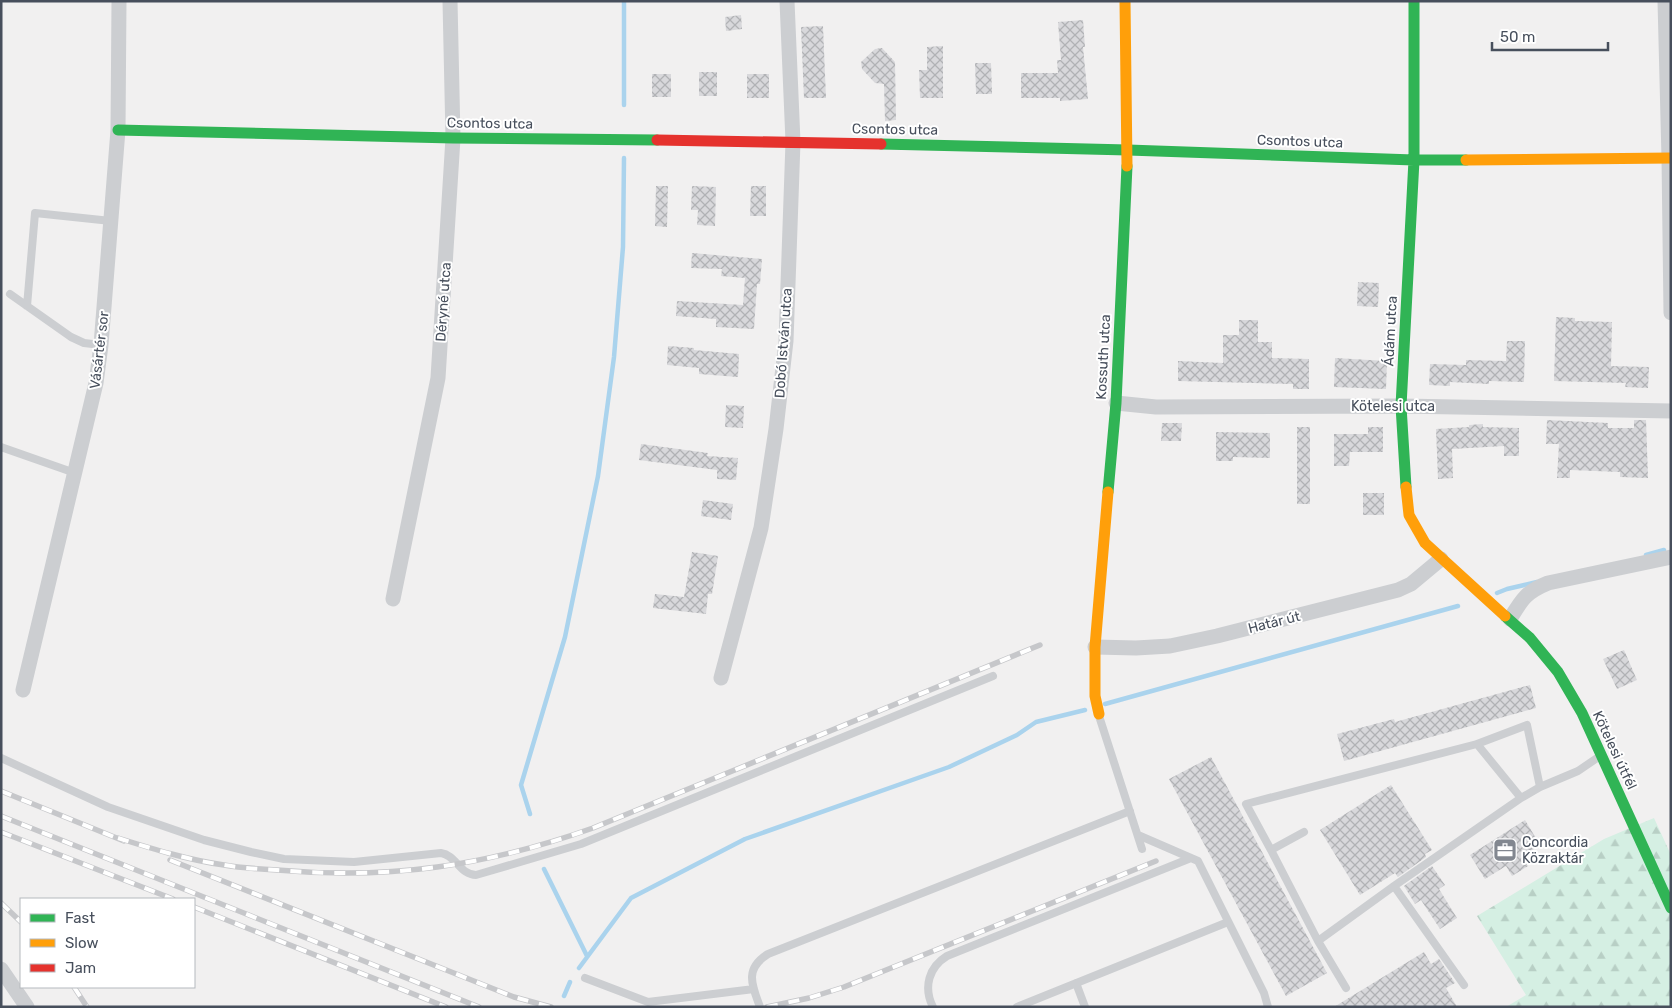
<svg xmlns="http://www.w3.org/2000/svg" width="1672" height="1008" font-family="Rubik,sans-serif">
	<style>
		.forest { fill: url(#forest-firs) }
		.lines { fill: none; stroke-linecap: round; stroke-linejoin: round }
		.stream { stroke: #aad3ed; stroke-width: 4.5 }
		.building { fill: url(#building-cross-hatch) }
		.lane { stroke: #ccced1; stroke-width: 8 }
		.street { stroke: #ccced1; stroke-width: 15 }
		.fast { stroke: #30b455; stroke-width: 11 }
		.slow { stroke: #ff9f0a; stroke-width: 11 }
		.jam { stroke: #e5322d; stroke-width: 11 }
		.rail-casing { stroke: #c6c7ca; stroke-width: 5.5 }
		.rail { stroke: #fff; stroke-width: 4; stroke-dasharray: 11; stroke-linecap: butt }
		.labels { text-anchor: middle; stroke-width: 4; stroke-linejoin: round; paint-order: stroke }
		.street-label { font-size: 14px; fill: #474f5c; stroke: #fff }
		.poi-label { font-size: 14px; fill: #474f5c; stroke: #fff; text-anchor: start }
	</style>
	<defs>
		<pattern id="forest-firs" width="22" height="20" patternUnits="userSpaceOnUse" patternTransform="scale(1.25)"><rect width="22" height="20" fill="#d5efe3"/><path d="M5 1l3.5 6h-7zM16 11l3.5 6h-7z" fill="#b8cfc5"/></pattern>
		<pattern id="building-cross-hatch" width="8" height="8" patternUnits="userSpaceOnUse" patternTransform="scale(1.25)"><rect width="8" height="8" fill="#d8d8db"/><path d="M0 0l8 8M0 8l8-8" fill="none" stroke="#b1b2b5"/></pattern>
	</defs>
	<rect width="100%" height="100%" fill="#f1f0f0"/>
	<path class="forest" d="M 1654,818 L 1671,855 L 1671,1007 L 1506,1007 L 1526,995 L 1477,916 L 1604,839 Z"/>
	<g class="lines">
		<path class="stream" d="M 624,1 L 624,105
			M 1646,555 L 1664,550
			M 1497,593 L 1507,589 L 1537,582
			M 1105,704 L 1458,606
			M 530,814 L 521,785 L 565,637 L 598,476 L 614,357 L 623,247 L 624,158
			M 544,869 L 587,956
			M 579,968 L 631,898 L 745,839 L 949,767 L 1017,735 L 1036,722 L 1085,710
			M 564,996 L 570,982"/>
	</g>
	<path class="building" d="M 741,15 L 742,29 L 726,31 L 725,17 Z
		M 1083,20 L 1085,47 L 1083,47 L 1088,99 L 1060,101 L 1060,98 L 1021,98 L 1021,73 L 1058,73 L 1057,60 L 1061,60 L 1058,22 Z
		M 823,26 L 826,98 L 804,98 L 801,27 Z
		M 943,46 L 943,98 L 920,98 L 919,70 L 927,70 L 927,47 Z
		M 882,48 L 895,62 L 896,120 L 885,121 L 884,84 L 875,83 L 862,69 L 861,62 L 875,49 Z
		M 975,63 L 991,63 L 992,94 L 976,94 Z
		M 699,72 L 717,72 L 717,96 L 699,96 Z
		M 652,74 L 671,74 L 671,97 L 652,97 Z
		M 747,74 L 769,74 L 769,98 L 747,98 Z
		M 656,186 L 668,186 L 667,227 L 655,226 Z
		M 692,186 L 716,187 L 715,226 L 697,225 L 698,210 L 691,210 Z
		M 751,186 L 766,186 L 766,216 L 750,216 Z
		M 692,253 L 762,259 L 760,284 L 757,284 L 754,329 L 716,327 L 716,319 L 676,316 L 677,301 L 743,305 L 745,278 L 721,276 L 722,269 L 691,268 Z
		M 1358,282 L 1379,283 L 1378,307 L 1357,306 Z
		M 1556,317 L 1575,318 L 1575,321 L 1612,322 L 1611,366 L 1649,367 L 1648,388 L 1625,387 L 1626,383 L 1554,381 Z
		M 1239,320 L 1258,320 L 1258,342 L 1272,342 L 1272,358 L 1309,359 L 1309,389 L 1293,389 L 1293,384 L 1178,381 L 1178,361 L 1223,363 L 1223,335 L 1239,335 Z
		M 1507,341 L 1525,341 L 1524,382 L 1489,381 L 1489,384 L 1450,382 L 1450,386 L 1429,385 L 1430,364 L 1466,365 L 1466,360 L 1506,361 Z
		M 668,346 L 694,348 L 694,350 L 739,354 L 738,377 L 699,374 L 699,368 L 667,365 Z
		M 1335,358 L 1387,361 L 1386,389 L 1334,387 Z
		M 726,405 L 744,406 L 743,428 L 725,427 Z
		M 1547,420 L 1608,423 L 1608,428 L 1634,428 L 1634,420 L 1646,420 L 1648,478 L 1620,477 L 1620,472 L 1570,470 L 1570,478 L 1557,478 L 1559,444 L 1546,444 Z
		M 1162,423 L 1182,423 L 1181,441 L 1161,441 Z
		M 1483,424 L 1483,427 L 1519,428 L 1519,456 L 1504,456 L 1504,446 L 1452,449 L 1453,478 L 1438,479 L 1436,429 L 1469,427 L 1469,425 Z
		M 1297,427 L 1310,427 L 1310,504 L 1297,504 Z
		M 1368,427 L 1383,427 L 1383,452 L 1350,452 L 1349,466 L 1334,466 L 1334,434 L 1368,434 Z
		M 1216,432 L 1270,433 L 1270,458 L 1233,457 L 1233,461 L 1216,461 Z
		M 641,444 L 708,453 L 707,456 L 738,458 L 736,480 L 717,479 L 717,470 L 639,460 Z
		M 1363,493 L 1384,493 L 1384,515 L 1363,515 Z
		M 703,500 L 733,504 L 731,520 L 701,516 Z
		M 692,552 L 718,556 L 712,594 L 708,594 L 706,614 L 653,608 L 655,594 L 684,597 Z
		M 1624,650 L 1637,680 L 1617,689 L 1603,659 Z
		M 1530,685 L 1536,708 L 1344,761 L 1337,734 L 1394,719 L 1395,722 Z
		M 1211,757 L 1327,973 L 1286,996 L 1169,779 Z
		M 1391,785 L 1432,850 L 1425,854 L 1426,857 L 1398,877 L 1395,873 L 1360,895 L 1320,830 Z
		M 1525,820 L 1540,845 L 1522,857 L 1528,866 L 1512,876 L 1506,866 L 1485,879 L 1470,855 Z
		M 1432,866 L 1445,885 L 1439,889 L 1457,918 L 1440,929 L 1421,900 L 1415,904 L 1404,886 Z
		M 1424,952 L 1431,964 L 1439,959 L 1455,983 L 1446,988 L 1457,1007 L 1334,1007 Z"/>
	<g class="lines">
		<path class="lane" d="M 10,294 L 71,337 L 84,343 L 101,345
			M 27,306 L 35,213 L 111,221
			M 1,447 L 75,473
			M 1099,716 L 1142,849
			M 1477,744 L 1521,798
			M 1,758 L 108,807 L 204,840 L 251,852 L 284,859 L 354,862 L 441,853 C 456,855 460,875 476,875 L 581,844 L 993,676
			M 1304,832 L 1271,850 L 1318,941 L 1346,988
			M 1138,835 L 1198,861 L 1264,993 L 1268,1007
			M 1271,850 L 1246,804 L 1477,744 L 1527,725 L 1540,787
			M 1394,886 L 1464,985
			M 1318,941 L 1394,886 L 1521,798 L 1540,787 L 1578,771 L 1600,756
			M 585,978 L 648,1002 L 754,989
			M 1076,983 L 1085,1007
			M 760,1007 C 752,985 744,969 768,954 L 1130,811
			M 933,1007 C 923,987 929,967 947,956 L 1191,858
			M 1017,1007 L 1228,922"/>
		<path class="street" d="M 1665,1 L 1669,158 L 1671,313
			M 1116,403 L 1156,407 L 1401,406 L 1671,411
			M 393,599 L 438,378 L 453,138 L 450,1
			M 1510,619 C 1522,599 1526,592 1548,583 L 1671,557
			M 1095,647 L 1136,648 L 1170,646 L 1217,636 L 1398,590 L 1411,584 L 1441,559
			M 721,678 L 761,528 L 776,429 L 786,341 L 793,142 L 787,1
			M 23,690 L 96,383 L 101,345 L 118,130 L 119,1
			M 1,969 L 27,1007"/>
		<path class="fast" d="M 118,130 L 453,138 L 657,140
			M 881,144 L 1128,150 L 1414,160 L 1466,160
			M 1406,487 L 1401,406 L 1414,160 L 1414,1
			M 1108,492 L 1116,403 L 1127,166
			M 1505,616 L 1530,638 L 1558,672 L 1582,713 L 1671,908"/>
		<path class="slow" d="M 1125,1 L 1127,166
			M 1466,160 L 1671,158
			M 1406,487 L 1409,515 L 1425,543 L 1505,616
			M 1099,714 L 1095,696 L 1095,647 L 1108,492"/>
		<path class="jam" d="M 657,140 L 881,144"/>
		<g class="rail-casing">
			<path id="rail" d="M 1,791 L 124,841
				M 1,816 L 479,1007
				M 1,832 L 173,899
				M 118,838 C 153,849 188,860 224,865 C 241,868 259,869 277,870 C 390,880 486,866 593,828 L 1040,645
				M 170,860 L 514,997 L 551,1007
				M 1,903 L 21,922
				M 194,907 L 446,1007
				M 74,987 L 87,1007
				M 767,1007 L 809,998 L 844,987 L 1156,861"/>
		</g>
		<use href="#rail" class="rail"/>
	</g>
	<defs>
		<g id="office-square" transform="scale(1.25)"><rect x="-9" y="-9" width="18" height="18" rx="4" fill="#828790" stroke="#fff"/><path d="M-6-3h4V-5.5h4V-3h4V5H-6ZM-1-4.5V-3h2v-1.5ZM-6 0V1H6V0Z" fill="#fff"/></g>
	</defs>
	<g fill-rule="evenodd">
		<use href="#office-square" x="1505" y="850"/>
	</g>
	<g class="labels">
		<g class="street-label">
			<text transform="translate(490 123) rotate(1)" y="5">Csontos utca</text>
			<text transform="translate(895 129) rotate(1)" y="5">Csontos utca</text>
			<text transform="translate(1300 141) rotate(2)" y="5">Csontos utca</text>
			<text transform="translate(443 302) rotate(-86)" y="5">Déryné utca</text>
			<text transform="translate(1390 331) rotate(-87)" y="5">Ádám utca</text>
			<text transform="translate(783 343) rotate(-86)" y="5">Dobó István utca</text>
			<text transform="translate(99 350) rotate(-83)" y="5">Vásártér sor</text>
			<text transform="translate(1103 357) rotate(-87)" y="5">Kossuth utca</text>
			<text x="1393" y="411">Kötelesi utca</text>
			<text transform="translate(1274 622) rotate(-14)" y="5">Határ út</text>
			<text transform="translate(1615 750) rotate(65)" y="5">Kötelesi útfél</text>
		</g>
		<g class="poi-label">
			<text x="1522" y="847">Concordia<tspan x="1522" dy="16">Közraktár</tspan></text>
		</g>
	</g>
	<rect width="1672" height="1008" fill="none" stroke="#474f5c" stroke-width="5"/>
	<rect x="20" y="898" width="175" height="90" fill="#ffffff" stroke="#b5b9be"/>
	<rect x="30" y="914" width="25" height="8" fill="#30b455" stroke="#b5b9be"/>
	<text x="65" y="923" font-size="15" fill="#474f5c">Fast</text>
	<rect x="30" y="939" width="25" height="8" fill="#ff9f0a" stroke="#b5b9be"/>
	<text x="65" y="948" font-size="15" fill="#474f5c">Slow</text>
	<rect x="30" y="964" width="25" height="8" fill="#e5322d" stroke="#b5b9be"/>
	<text x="65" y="973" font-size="15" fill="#474f5c">Jam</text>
	<path d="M1492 42v8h116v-8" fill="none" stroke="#474f5c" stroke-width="2.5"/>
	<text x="1500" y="42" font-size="15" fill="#474f5c" stroke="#ffffff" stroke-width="4" paint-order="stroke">50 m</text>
</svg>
